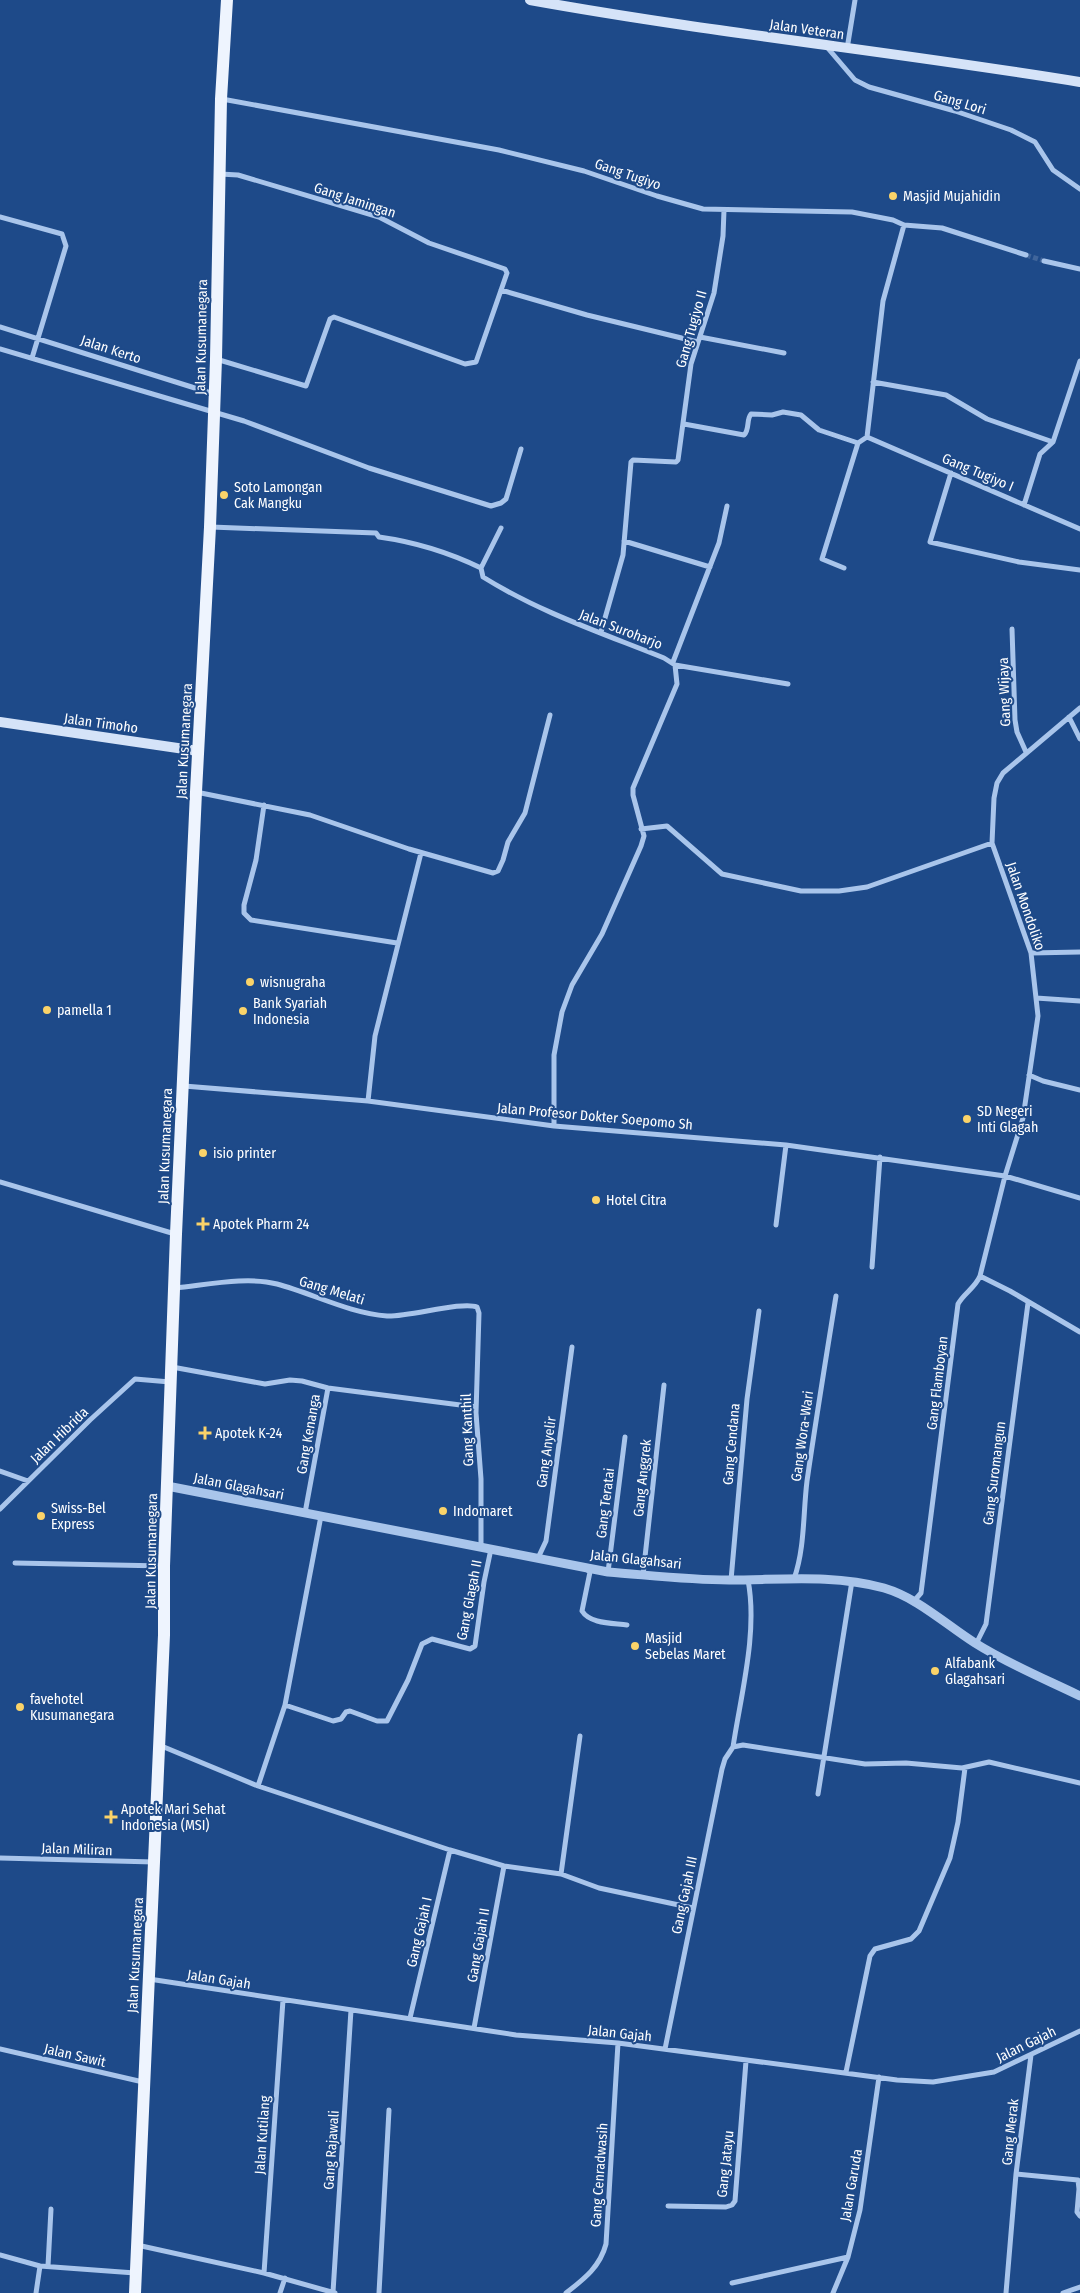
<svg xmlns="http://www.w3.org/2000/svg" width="1080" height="2293" font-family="'Fira Sans Condensed',sans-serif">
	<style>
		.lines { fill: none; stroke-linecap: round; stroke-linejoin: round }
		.minor-tunnel { stroke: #40659b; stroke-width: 5; stroke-dasharray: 5 2.5; stroke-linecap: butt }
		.minor { stroke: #a9c5eb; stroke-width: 5 }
		.tertiary { stroke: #a9c5eb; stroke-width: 9 }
		.secondary { stroke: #d5e3f8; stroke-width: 10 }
		.primary { stroke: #eef4fe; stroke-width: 12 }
		.poi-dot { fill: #fad369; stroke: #1e4a89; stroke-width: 2 }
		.labels { text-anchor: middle; stroke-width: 4; stroke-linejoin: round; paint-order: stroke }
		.street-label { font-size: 14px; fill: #fff; stroke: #1e4a89 }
		.poi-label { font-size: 14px; fill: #fff; stroke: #1e4a89; text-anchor: start }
	</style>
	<rect width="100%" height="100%" fill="#1e4a89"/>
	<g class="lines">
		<path class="minor-tunnel" d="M 1026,255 L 1044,261"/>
		<path class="minor" d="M 826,46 L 855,80 L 869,87 L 955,111 L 1011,130 L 1035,142 L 1053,170 L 1080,189
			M 847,49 L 855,0
			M 222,99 L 499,150 L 584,171 L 657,196 L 703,209 L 852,212 L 893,220 L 904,225 L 942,228 L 1026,255
			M 0,217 L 62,234 L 66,246 L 32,358
			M 1044,261 L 1080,269
			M 501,290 L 587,315 L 698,342
			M 0,327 L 214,394
			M 700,337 L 784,353
			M 0,349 L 244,421 L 369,468 L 491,506 L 501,503 L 506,499 L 521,449
			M 216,359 L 306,386 L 330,319 L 334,317 L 465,364 L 476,362 L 507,273 L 505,269 L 429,243 L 379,217 L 238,175 L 220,174
			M 873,382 L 946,395 L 987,419 L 1053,442
			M 684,424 L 744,435 C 750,429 746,420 751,414 L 772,415 L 783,412 L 801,415 L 819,430 L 858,443
			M 867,437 L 883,301 L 904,225
			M 858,443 L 867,437 L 1080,529
			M 951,473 L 930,542 L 1019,562 L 1080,570
			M 1024,505 L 1040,454 L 1053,442 L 1080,361
			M 211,527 L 376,533 L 379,537 C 415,542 448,552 481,568 L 483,577 C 539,612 602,633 664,658 L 675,665 L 677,684 L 633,788 L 633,795 L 644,836 L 641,846 L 602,934 L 572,985 L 562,1012 L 554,1055 L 554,1126
			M 624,541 L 710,567
			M 481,568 L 501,528
			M 844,568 L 822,559 L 858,443
			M 1012,629 L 1015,720 L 1017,732 L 1026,752
			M 601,632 L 623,555 L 631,462 L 633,460 L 676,462 L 678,460 L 691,364 L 714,293 L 723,236 L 724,210
			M 673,662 L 719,543 L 727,506
			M 675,665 L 788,684
			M 1069,717 L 1080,739
			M 196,792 L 310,815 L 409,849 L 493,873 L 498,871 L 503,860 L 508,842 L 525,813 L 550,715
			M 264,805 L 256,860 L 244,905 L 244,913 L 251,920 L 397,943
			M 641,829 L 667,826 L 722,874 L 801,891 L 839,891 L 867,887 L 992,843
			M 1031,953 L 1080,952
			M 1036,998 L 1080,1001
			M 1029,1075 L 1043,1081 L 1080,1090
			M 184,1086 L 368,1101 L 554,1126 L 786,1145 L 1005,1176 L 1080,1198
			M 368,1101 L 375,1036 L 421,853
			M 0,1182 L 175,1234
			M 776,1225 L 786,1145
			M 872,1267 L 880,1157
			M 980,1276 L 1010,1291 L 1080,1332
			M 175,1288 C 206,1285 247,1276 277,1284 C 314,1294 349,1313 387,1316 C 409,1317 462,1301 477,1307 L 479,1313 L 476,1413 L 481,1479 L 481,1546
			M 172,1367 L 265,1384 L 290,1380 L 302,1381 L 328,1388 L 476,1407
			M 0,1471 L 28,1481
			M 0,1509 L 90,1420 L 135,1379 L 170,1382
			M 305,1513 L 328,1388
			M 538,1558 L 546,1541 L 572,1347
			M 15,1563 L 164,1566
			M 585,1568 L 590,1572 L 582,1611 C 590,1624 613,1623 627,1625
			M 608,1572 L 625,1437
			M 643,1575 L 664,1385
			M 794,1579 C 805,1548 803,1513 807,1481 C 816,1419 826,1358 836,1296
			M 731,1580 L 747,1399 L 759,1311
			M 914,1601 L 921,1593 L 958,1304 C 964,1293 975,1288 980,1276 L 1005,1176 L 1023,1118 L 1038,1016 L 1031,953 L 992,843 L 994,798 L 997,783 L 1003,773 L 1080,708
			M 976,1644 L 986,1624 L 1028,1303
			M 285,1705 L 333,1721 L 341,1719 L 346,1712 L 350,1711 L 377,1721 L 387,1721 L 408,1680 L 422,1644 L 432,1639 L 470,1649 L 475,1646 L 484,1582 L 491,1549
			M 159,1745 L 258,1786 L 450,1850 L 504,1866 L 561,1874 L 599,1888 L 693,1908
			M 733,1747 L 743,1745 L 865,1764 L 906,1763 L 962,1768 L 989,1762 L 1080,1783
			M 258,1786 L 285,1705 L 321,1516
			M 818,1794 L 852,1581
			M 0,1858 L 154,1862
			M 561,1874 L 580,1736
			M 149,1979 L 516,2035 L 618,2043 L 897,2080 L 933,2082 L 994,2072 L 1080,2031
			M 410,2018 L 450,1850
			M 474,2028 L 504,1866
			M 0,2049 L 143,2082
			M 665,2049 L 722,1769 L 725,1759 L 733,1747 C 741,1694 758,1632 748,1580
			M 1031,2055 L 1016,2174 L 1078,2180 L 1079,2189 L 1077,2212 L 1080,2216
			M 846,2072 L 870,1956 L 875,1949 L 911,1939 L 919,1931 L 950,1858 L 958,1822 L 965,1768
			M 668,2206 L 726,2207 L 732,2205 L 735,2201 L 746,2061
			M 137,2245 L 264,2273 L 335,2293
			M 0,2255 L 40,2266 L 135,2273
			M 48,2266 L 51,2209
			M 264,2273 L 283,2000
			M 732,2283 L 848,2257
			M 333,2292 L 351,2010
			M 36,2293 L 40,2266
			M 280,2293 L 285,2278
			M 379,2293 L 389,2110
			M 566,2293 C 584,2279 600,2267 606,2244 L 618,2043
			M 833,2293 L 848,2257 L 860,2210 L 879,2077
			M 1006,2293 L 1016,2174
			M 1063,2293 L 1080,2287"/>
		<path class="tertiary" d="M 167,1486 L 608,1572 C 648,1575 688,1580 729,1580 C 781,1580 833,1574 884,1588 C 918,1598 945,1624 975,1643 C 1008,1664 1045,1679 1080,1696"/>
		<path class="secondary" d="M 530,0 C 713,33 897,52 1080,82
			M 0,722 L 198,751"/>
		<path class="primary" d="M 135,2293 L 164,1635 L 164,1566 L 176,1234 L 196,792 L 210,527 L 216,359 L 221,99 L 227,0"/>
	</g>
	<g class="poi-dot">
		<circle cx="893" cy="196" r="5"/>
		<circle cx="224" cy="495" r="5"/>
		<circle cx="250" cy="982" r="5"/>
		<circle cx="47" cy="1010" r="5"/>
		<circle cx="243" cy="1011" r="5"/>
		<circle cx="967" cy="1119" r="5"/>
		<circle cx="203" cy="1153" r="5"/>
		<circle cx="596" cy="1200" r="5"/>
		<path d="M200.5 1216.5h5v5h5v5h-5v5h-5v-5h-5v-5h5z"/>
		<path d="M202.5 1425.5h5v5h5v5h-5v5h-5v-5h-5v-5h5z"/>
		<circle cx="443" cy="1511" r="5"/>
		<circle cx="41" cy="1516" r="5"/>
		<circle cx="635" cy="1646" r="5"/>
		<circle cx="935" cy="1671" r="5"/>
		<circle cx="20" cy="1707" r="5"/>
		<path d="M108.5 1809.5h5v5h5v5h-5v5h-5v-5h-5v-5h5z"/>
	</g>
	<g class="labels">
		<g class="street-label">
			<text transform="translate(807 29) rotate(8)" y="5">Jalan Veteran</text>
			<text transform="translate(960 102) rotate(17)" y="5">Gang Lori</text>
			<text transform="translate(628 174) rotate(19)" y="5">Gang Tugiyo</text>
			<text transform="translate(355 200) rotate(18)" y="5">Gang Jamingan</text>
			<text transform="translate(691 329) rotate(-74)" y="5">Gang Tugiyo II</text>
			<text transform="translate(201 337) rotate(-89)" y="5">Jalan Kusumanegara</text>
			<text transform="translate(111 349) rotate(18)" y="5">Jalan Kerto</text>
			<text transform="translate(978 472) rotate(23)" y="5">Gang Tugiyo I</text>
			<text transform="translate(621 629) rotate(21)" y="5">Jalan Suroharjo</text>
			<text transform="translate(1004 692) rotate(-92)" y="5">Gang Wijaya</text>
			<text transform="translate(101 723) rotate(8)" y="5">Jalan Timoho</text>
			<text transform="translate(184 741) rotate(-87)" y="5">Jalan Kusumanegara</text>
			<text transform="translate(1026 906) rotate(71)" y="5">Jalan Mondoliko</text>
			<text transform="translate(595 1116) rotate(5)" y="5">Jalan Profesor Dokter Soepomo Sh</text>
			<text transform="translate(165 1146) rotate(-88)" y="5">Jalan Kusumanegara</text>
			<text transform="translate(332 1290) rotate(17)" y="5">Gang Melati</text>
			<text transform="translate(937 1383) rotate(-83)" y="5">Gang Flamboyan</text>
			<text transform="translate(467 1430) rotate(-92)" y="5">Gang Kanthil</text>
			<text transform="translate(308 1434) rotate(-80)" y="5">Gang Kenanga</text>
			<text transform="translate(59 1435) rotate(-44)" y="5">Jalan Hibrida</text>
			<text transform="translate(802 1436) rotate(-82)" y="5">Gang Wora-Wari</text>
			<text transform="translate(731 1444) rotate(-85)" y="5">Gang Cendana</text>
			<text transform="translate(546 1452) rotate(-82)" y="5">Gang Anyelir</text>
			<text transform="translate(994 1473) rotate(-83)" y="5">Gang Suromangun</text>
			<text transform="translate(642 1478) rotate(-84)" y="5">Gang Anggrek</text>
			<text transform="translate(239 1486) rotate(11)" y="5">Jalan Glagahsari</text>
			<text transform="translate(605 1503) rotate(-83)" y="5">Gang Teratai</text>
			<text transform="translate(151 1551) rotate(-89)" y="5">Jalan Kusumanegara</text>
			<text transform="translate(636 1559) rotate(6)" y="5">Jalan Glagahsari</text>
			<text transform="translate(469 1600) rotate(-79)" y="5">Gang Glagah II</text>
			<text transform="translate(77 1849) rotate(2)" y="5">Jalan Miliran</text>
			<text transform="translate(684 1895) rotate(-78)" y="5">Gang Gajah III</text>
			<text transform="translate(419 1932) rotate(-77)" y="5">Gang Gajah I</text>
			<text transform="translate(478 1945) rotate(-80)" y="5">Gang Gajah II</text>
			<text transform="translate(135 1955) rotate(-87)" y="5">Jalan Kusumanegara</text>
			<text transform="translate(219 1979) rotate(9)" y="5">Jalan Gajah</text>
			<text transform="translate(620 2033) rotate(6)" y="5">Jalan Gajah</text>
			<text transform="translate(1026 2044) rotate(-26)" y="5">Jalan Gajah</text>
			<text transform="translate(75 2055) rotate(13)" y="5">Jalan Sawit</text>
			<text transform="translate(1010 2132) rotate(-84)" y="5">Gang Merak</text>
			<text transform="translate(262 2135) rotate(-86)" y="5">Jalan Kutilang</text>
			<text transform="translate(331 2150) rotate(-86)" y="5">Gang Rajawali</text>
			<text transform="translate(725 2164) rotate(-84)" y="5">Gang Jatayu</text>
			<text transform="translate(599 2175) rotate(-86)" y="5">Gang Cenradwasih</text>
			<text transform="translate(851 2185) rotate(-80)" y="5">Jalan Garuda</text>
		</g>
		<g class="poi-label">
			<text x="903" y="201">Masjid Mujahidin</text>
			<text x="234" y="492">Soto Lamongan<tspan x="234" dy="16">Cak Mangku</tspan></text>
			<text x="260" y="987">wisnugraha</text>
			<text x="253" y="1008">Bank Syariah<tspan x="253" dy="16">Indonesia</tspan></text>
			<text x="57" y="1015">pamella 1</text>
			<text x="977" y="1116">SD Negeri<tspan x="977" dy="16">Inti Glagah</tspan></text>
			<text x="213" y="1158">isio printer</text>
			<text x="606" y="1205">Hotel Citra</text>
			<text x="213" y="1229">Apotek Pharm 24</text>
			<text x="215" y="1438">Apotek K-24</text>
			<text x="51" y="1513">Swiss-Bel<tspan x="51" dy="16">Express</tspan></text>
			<text x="453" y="1516">Indomaret</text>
			<text x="645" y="1643">Masjid<tspan x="645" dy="16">Sebelas Maret</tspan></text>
			<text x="945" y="1668">Alfabank<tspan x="945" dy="16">Glagahsari</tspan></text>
			<text x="30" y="1704">favehotel<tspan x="30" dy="16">Kusumanegara</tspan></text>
			<text x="121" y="1814">Apotek Mari Sehat<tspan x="121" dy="16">Indonesia (MSI)</tspan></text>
		</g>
	</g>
</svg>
